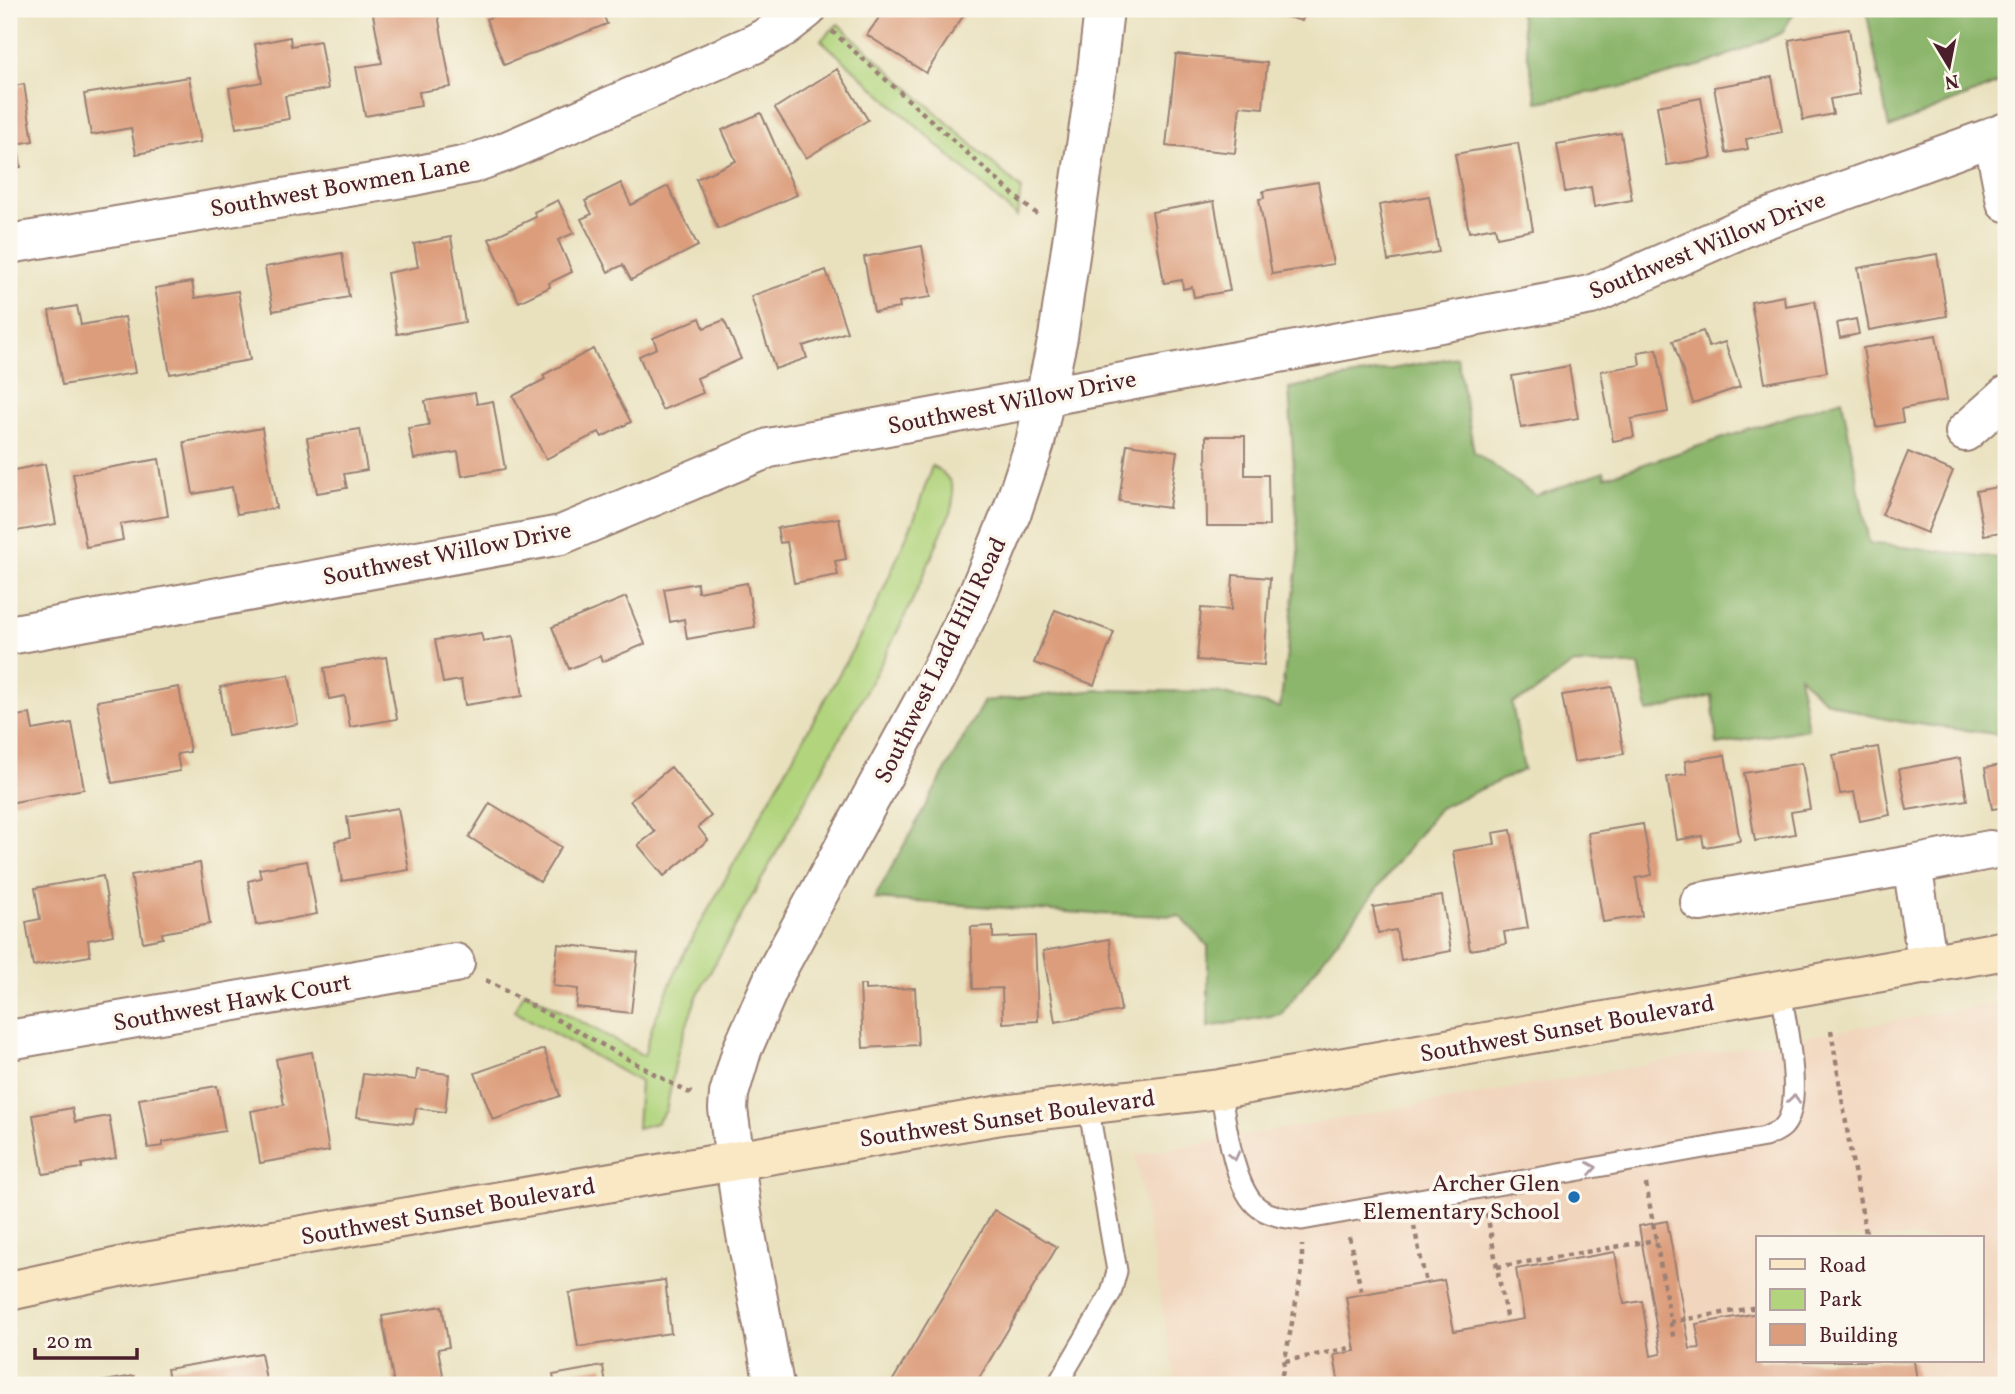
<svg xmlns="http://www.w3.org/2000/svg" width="2015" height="1394" font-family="Vollkorn,serif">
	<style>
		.built { fill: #f1d5bd; fill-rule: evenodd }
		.green { fill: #b1d47d; stroke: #7e7a54; stroke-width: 2 }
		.forest { fill: #8cb66c; stroke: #6b6a4c; stroke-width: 2 }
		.building { fill: #dc9d7c }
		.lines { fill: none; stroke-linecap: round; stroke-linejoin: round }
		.service-casing { stroke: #9a8074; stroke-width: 23 }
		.minor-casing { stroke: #9a8074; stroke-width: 42 }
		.tertiary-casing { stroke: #9a8074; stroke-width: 42 }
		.secondary-casing { stroke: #9a8074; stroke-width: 42 }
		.path { stroke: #9a8074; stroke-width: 4.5; stroke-dasharray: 5 5; stroke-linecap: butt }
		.service { stroke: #fff; stroke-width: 19 }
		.minor { stroke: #fff; stroke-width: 38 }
		.tertiary { stroke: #fff; stroke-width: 38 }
		.secondary { stroke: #fae7c3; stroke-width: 38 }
		.oneway { stroke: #ae9aa0 }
		.poi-dot { fill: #1f6fb2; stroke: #fbf7ec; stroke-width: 2.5 }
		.labels { text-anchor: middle; stroke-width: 7; stroke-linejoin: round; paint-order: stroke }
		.street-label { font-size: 24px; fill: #4a1f2b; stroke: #fbf7ec }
		.poi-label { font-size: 24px; fill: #4a1f2b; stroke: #fbf7ec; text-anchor: end }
	</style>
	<rect width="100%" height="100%" fill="#fbf7ec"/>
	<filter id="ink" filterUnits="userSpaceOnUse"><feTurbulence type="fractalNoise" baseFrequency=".0143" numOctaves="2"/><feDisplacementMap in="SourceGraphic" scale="14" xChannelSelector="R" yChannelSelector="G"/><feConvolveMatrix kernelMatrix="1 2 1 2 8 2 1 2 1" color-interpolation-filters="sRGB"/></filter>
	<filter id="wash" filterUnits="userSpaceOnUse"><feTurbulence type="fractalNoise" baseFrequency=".00686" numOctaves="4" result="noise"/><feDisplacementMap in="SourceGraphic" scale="28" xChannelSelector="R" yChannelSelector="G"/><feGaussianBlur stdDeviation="1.57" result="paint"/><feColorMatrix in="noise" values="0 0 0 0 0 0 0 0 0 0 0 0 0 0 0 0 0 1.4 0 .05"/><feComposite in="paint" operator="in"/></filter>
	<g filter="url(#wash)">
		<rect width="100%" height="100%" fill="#e9e1be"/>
		<path class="built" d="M 2006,1001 L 2006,1385 L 1176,1385 L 1135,1155 ZM 1758,1238 L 1982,1238 L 1982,1361 L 1758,1361 Z"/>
		<path class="green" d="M 838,24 L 1021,189 L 1017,217 L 821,40 Z
			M 932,466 C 944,472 953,481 953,495 C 954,509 945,524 940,536 C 922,582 901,626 878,669 L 697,996 L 678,1050 L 666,1111 L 656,1123 L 637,1128 L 640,1082 L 514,1011 L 525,991 L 644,1056 L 653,1024 L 681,959 L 874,611 L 915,517 Z"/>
		<path class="forest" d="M 1519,9 L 1796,9 L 1782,33 L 1709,63 L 1633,85 L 1537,102 Z
			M 1866,9 L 1997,9 L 2006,59 L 2006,80 L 1889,128 Z
			M 1457,357 L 1474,452 L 1536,496 L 1604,471 L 1605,477 L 1842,399 L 1869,543 L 2006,559 L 2006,736 C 1947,725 1882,726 1827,701 C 1817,696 1808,684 1799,676 L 1808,729 L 1717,745 L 1712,696 L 1648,712 L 1639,665 L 1572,664 L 1531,695 L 1512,703 L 1524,770 L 1439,808 L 1281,1014 L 1208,1027 L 1208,946 L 1180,916 L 1095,914 L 874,899 L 984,701 L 1098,690 L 1216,692 L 1280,708 L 1299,555 L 1289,388 Z"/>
		<g id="blocks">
			<path class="building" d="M 372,9 L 437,9 L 451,87 L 419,92 L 421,106 L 365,116 L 356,67 L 382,63 Z
				M 512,9 L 601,9 L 607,24 L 504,65 L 486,19 Z
				M 885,9 L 965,9 L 967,10 L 926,73 L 867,35 Z
				M 1259,9 L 1305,9 L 1302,21 Z
				M 1849,29 L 1860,94 L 1830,99 L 1833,114 L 1803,120 L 1789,40 Z
				M 290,37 L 291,46 L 320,41 L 328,89 L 285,96 L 289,119 L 236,128 L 229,88 L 262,82 L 255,44 Z
				M 1176,54 L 1267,63 L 1263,108 L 1240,106 L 1235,153 L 1166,146 Z
				M 837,69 L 868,120 L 806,158 L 775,108 Z
				M 189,77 L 201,142 L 136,154 L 131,128 L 91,135 L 84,94 Z
				M 1772,77 L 1782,132 L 1746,139 L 1748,149 L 1726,153 L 1714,87 Z
				M 24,84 L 33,141 L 17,144 L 21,167 L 9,169 L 9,87 Z
				M 1701,98 L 1712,158 L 1667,165 L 1657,106 Z
				M 761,113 L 797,195 L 718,229 L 696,179 L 736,161 L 722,130 Z
				M 1621,133 L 1632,200 L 1594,207 L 1591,187 L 1565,192 L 1557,144 Z
				M 1518,143 L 1533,230 L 1497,237 L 1495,227 L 1469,232 L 1455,154 Z
				M 1318,182 L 1333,264 L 1272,274 L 1259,199 L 1264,198 L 1263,191 Z
				M 621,183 L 631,205 L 668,186 L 698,246 L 631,280 L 623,265 L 608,272 L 581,219 L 592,214 L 585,201 Z
				M 1429,196 L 1439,252 L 1388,261 L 1379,205 Z
				M 558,200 L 574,233 L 558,240 L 572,272 L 549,283 L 550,287 L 519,302 L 489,239 L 536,217 L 534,212 Z
				M 1214,201 L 1230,291 L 1194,297 L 1192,287 L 1183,289 L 1182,280 L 1164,283 L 1152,212 Z
				M 451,237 L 465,322 L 397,334 L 387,273 L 418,267 L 414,244 Z
				M 922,246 L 931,297 L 899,302 L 900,308 L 874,312 L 864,257 Z
				M 342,253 L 349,297 L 273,311 L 265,267 Z
				M 1937,254 L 1947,316 L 1869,330 L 1858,268 Z
				M 826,270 L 847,332 L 803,346 L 807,358 L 775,369 L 751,296 Z
				M 192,282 L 195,298 L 238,291 L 250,360 L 170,374 L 155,288 Z
				M 1784,296 L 1785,306 L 1815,301 L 1827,372 L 1765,383 L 1751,302 Z
				M 77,306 L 81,325 L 125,317 L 135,373 L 62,385 L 49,311 Z
				M 700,318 L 704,328 L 724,320 L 741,359 L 697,378 L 703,393 L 662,410 L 639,356 L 657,348 L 653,338 Z
				M 1856,319 L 1859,334 L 1840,338 L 1837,323 Z
				M 1703,331 L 1709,347 L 1725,342 L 1740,387 L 1693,403 L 1673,341 Z
				M 1936,335 L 1947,400 L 1901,409 L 1903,422 L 1876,427 L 1863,348 Z
				M 593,349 L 631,422 L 602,437 L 599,432 L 546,459 L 513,396 L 545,379 L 543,375 Z
				M 1657,349 L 1668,412 L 1631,419 L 1634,437 L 1613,441 L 1601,371 L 1640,365 L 1638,352 Z
				M 1569,366 L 1578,418 L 1521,428 L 1512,376 Z
				M 475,393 L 477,404 L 493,401 L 505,469 L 462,476 L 458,452 L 414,459 L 408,428 L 429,425 L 425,401 Z
				M 262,428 L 276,508 L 237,514 L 232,487 L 193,494 L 184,442 Z
				M 360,429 L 367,470 L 344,474 L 347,488 L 317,493 L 307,438 Z
				M 1206,436 L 1245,436 L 1245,475 L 1268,475 L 1269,526 L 1207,526 Z
				M 1127,444 L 1177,451 L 1169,508 L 1119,501 Z
				M 1908,452 L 1953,471 L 1927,533 L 1882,515 Z
				M 159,459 L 168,516 L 120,524 L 123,540 L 86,547 L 73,474 Z
				M 45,464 L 56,524 L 11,532 L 15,555 L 9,556 L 9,471 Z
				M 2006,465 L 2006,531 L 1984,535 L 1976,491 L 2003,486 L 2000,466 Z
				M 839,518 L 846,559 L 835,561 L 838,575 L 794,583 L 787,542 L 780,543 L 777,528 Z
				M 1233,575 L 1270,578 L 1264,665 L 1197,660 L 1201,608 L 1231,610 Z
				M 697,583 L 698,592 L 747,583 L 755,627 L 687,639 L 684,619 L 670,622 L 664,589 Z
				M 626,597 L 645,644 L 602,662 L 600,656 L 569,669 L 552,627 Z
				M 1055,610 L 1114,632 L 1094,685 L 1034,663 Z
				M 481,633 L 483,641 L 513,636 L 523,696 L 465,705 L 461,680 L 443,683 L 435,640 Z
				M 386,657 L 397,719 L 350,727 L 345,696 L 329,699 L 324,668 Z
				M 289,675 L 298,724 L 228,736 L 220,687 Z
				M 179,687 L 190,752 L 177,754 L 180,771 L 112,783 L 97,701 Z
				M 1612,687 L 1624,754 L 1574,762 L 1562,695 Z
				M 30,714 L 33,730 L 72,723 L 84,789 L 9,803 L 9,717 Z
				M 1878,747 L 1890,815 L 1860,821 L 1854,792 L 1840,794 L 1833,755 Z
				M 1725,755 L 1740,841 L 1704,847 L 1702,836 L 1677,840 L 1667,777 L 1687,774 L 1685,761 Z
				M 1960,758 L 1967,800 L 1907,810 L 1899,769 Z
				M 1802,763 L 1810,809 L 1791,812 L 1795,834 L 1755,841 L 1744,773 Z
				M 2006,764 L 2006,807 L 1992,809 L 1985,768 Z
				M 671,767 L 711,816 L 698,827 L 708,840 L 664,876 L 638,845 L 655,832 L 630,801 Z
				M 490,803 L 561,847 L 540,882 L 469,837 Z
				M 398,808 L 409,870 L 342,881 L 335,841 L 350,838 L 347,817 Z
				M 1643,824 L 1652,875 L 1636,878 L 1642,916 L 1603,922 L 1588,833 Z
				M 1511,830 L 1528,928 L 1504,932 L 1506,944 L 1470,950 L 1453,851 L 1495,844 L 1493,833 Z
				M 307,861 L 317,914 L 256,925 L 248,881 L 261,878 L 259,869 Z
				M 200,863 L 210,924 L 162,933 L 163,938 L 143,942 L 131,875 Z
				M 103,876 L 113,935 L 88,940 L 90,956 L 33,966 L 26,922 L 40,919 L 35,888 Z
				M 1442,896 L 1451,951 L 1401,960 L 1396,930 L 1378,933 L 1373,907 Z
				M 993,926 L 993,938 L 1035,936 L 1038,1021 L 1003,1023 L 1002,988 L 973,989 L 971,927 Z
				M 1109,939 L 1121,1011 L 1055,1022 L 1043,951 Z
				M 558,944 L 638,953 L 631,1013 L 576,1007 L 578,989 L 553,986 Z
				M 860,985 L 865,985 L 865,990 L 915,988 L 918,1045 L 863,1048 Z
				M 544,1049 L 560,1096 L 493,1120 L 475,1073 Z
				M 312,1052 L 329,1151 L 260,1163 L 251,1111 L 284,1105 L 276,1059 Z
				M 417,1070 L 449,1074 L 445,1112 L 416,1108 L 413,1124 L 357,1117 L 363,1074 L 416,1080 Z
				M 217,1086 L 225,1131 L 163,1142 L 163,1146 L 148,1148 L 139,1099 Z
				M 72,1108 L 75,1122 L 109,1116 L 116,1158 L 82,1164 L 82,1168 L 43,1174 L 33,1115 Z
				M 994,1210 L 1057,1247 L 975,1385 L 890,1385 Z
				M 1667,1221 L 1690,1349 L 1700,1348 L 1696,1324 L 1758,1313 L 1758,1361 L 1914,1361 L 1917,1380 L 1889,1385 L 1628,1385 L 1627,1379 L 1603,1385 L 1339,1385 L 1334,1355 L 1355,1351 L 1346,1297 L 1444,1280 L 1454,1331 L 1524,1319 L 1516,1269 L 1615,1252 L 1624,1304 L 1642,1301 L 1651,1356 L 1661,1354 L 1639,1226 Z
				M 665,1280 L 671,1333 L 578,1347 L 569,1293 Z
				M 442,1306 L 449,1347 L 438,1349 L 445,1385 L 394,1385 L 382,1316 Z
				M 261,1353 L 267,1385 L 170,1385 L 167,1369 Z
				M 603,1366 L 606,1385 L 555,1385 L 553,1375 Z
				M 134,1376 L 136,1385 L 88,1385 L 88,1384 Z"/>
		</g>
	</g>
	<g filter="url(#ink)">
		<use href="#blocks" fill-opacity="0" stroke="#9a8074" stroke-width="2"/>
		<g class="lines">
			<g class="service-casing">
				<path id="service" d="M 1220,1089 C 1226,1120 1233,1189 1259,1208 C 1272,1217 1287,1218 1302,1220 L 1765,1137 C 1771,1134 1780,1131 1784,1126 C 1805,1101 1785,1022 1781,990
					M 1057,1385 L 1111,1293 L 1117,1271 L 1088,1105"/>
			</g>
			<g class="minor-casing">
				<path id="minor" d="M 1993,136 L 2006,202
					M 9,244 L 414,176 L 471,164 L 502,153 L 754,44 L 784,27 L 807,9
					M 1965,432 L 2006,396
					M 9,635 L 561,535 L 769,448 L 1591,295 L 1752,224 L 2006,132
					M 1912,865 L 1990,850
					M 1700,902 L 1912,865 L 1928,965
					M 9,1040 L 455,963"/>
			</g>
			<g class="tertiary-casing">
				<path id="tertiary" d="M 774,1385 L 742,1213 L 728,1109 L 729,1094 L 742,1050 L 777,970 L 939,673 L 976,598 L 1013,509 L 1035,443 L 1058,337 L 1097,71 L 1104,9"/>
			</g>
			<g class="secondary-casing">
				<path id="secondary" d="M 9,1291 L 128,1265 L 734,1161 L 1001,1115 L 1220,1089 L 2006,950"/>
			</g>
			<path class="path" d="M 832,31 L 1025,205 L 1040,216
				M 486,980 L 687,1092 L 693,1093
				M 1831,1030 L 1852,1160 L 1867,1238
				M 1646,1184 L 1674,1341
				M 1487,1213 L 1507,1322
				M 1414,1226 L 1426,1283
				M 1349,1237 L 1362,1294
				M 1497,1267 L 1656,1240
				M 1670,1322 L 1758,1307
				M 1285,1361 L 1355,1347
				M 1280,1385 L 1302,1271 L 1302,1245"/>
			<use href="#service" class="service"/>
			<use href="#minor" class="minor"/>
			<use href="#tertiary" class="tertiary"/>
			<use href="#secondary" class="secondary"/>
		</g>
		<defs><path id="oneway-chevron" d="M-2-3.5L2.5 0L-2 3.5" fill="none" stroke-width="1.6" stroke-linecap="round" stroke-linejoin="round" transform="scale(1.75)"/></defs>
		<g class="oneway">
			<use href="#oneway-chevron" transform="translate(1794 1099) rotate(-82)"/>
			<use href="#oneway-chevron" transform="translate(1234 1156) rotate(77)"/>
			<use href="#oneway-chevron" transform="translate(1592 1168) rotate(-10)"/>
		</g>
	</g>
	<circle class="poi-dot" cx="1574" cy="1197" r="7"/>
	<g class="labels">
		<g class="street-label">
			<text transform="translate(340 186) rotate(-10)" y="8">Southwest Bowmen Lane</text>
			<text transform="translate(1707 245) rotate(-22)" y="8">Southwest Willow Drive</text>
			<text transform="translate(1012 402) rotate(-11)" y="8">Southwest Willow Drive</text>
			<text transform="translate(447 553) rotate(-11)" y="8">Southwest Willow Drive</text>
			<text transform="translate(940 660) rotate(-64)" y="8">Southwest Ladd Hill Road</text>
			<text transform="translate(232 1002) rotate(-10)" y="8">Southwest Hawk Court</text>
			<text transform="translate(1567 1028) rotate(-10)" y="8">Southwest Sunset Boulevard</text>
			<text transform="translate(1007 1118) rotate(-8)" y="8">Southwest Sunset Boulevard</text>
			<text transform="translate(448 1211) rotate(-10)" y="8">Southwest Sunset Boulevard</text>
		</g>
		<g class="poi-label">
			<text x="1560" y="1191">Archer Glen<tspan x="1560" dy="28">Elementary School</tspan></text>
		</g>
	</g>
	<rect width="2015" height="1394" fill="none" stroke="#fbf7ec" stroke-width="35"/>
	<rect x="1756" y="1236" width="228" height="126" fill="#fbf7ec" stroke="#b4a19f" stroke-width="2"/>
	<rect x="1770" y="1259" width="35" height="10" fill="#fae7c3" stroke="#b4a19f" stroke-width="2"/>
	<text x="1819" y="1272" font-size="21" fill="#4a1f2b">Road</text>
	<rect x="1770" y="1289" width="35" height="21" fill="#b1d47d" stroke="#b4a19f" stroke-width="2"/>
	<text x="1819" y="1306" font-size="21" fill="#4a1f2b">Park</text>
	<rect x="1770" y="1324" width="35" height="21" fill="#dc9d7c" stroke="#b4a19f" stroke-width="2"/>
	<text x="1819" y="1342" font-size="21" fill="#4a1f2b">Building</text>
	<g transform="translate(1949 66) rotate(170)" stroke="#fbf7ec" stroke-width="5" paint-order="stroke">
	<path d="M0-5L12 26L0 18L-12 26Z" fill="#4a1f2b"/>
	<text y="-10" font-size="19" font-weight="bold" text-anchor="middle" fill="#4a1f2b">N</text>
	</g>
	<path d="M35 1348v10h102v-10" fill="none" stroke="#4a1f2b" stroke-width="3.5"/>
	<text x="46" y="1348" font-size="21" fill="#4a1f2b" stroke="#fbf7ec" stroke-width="5" paint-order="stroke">20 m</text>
</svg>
